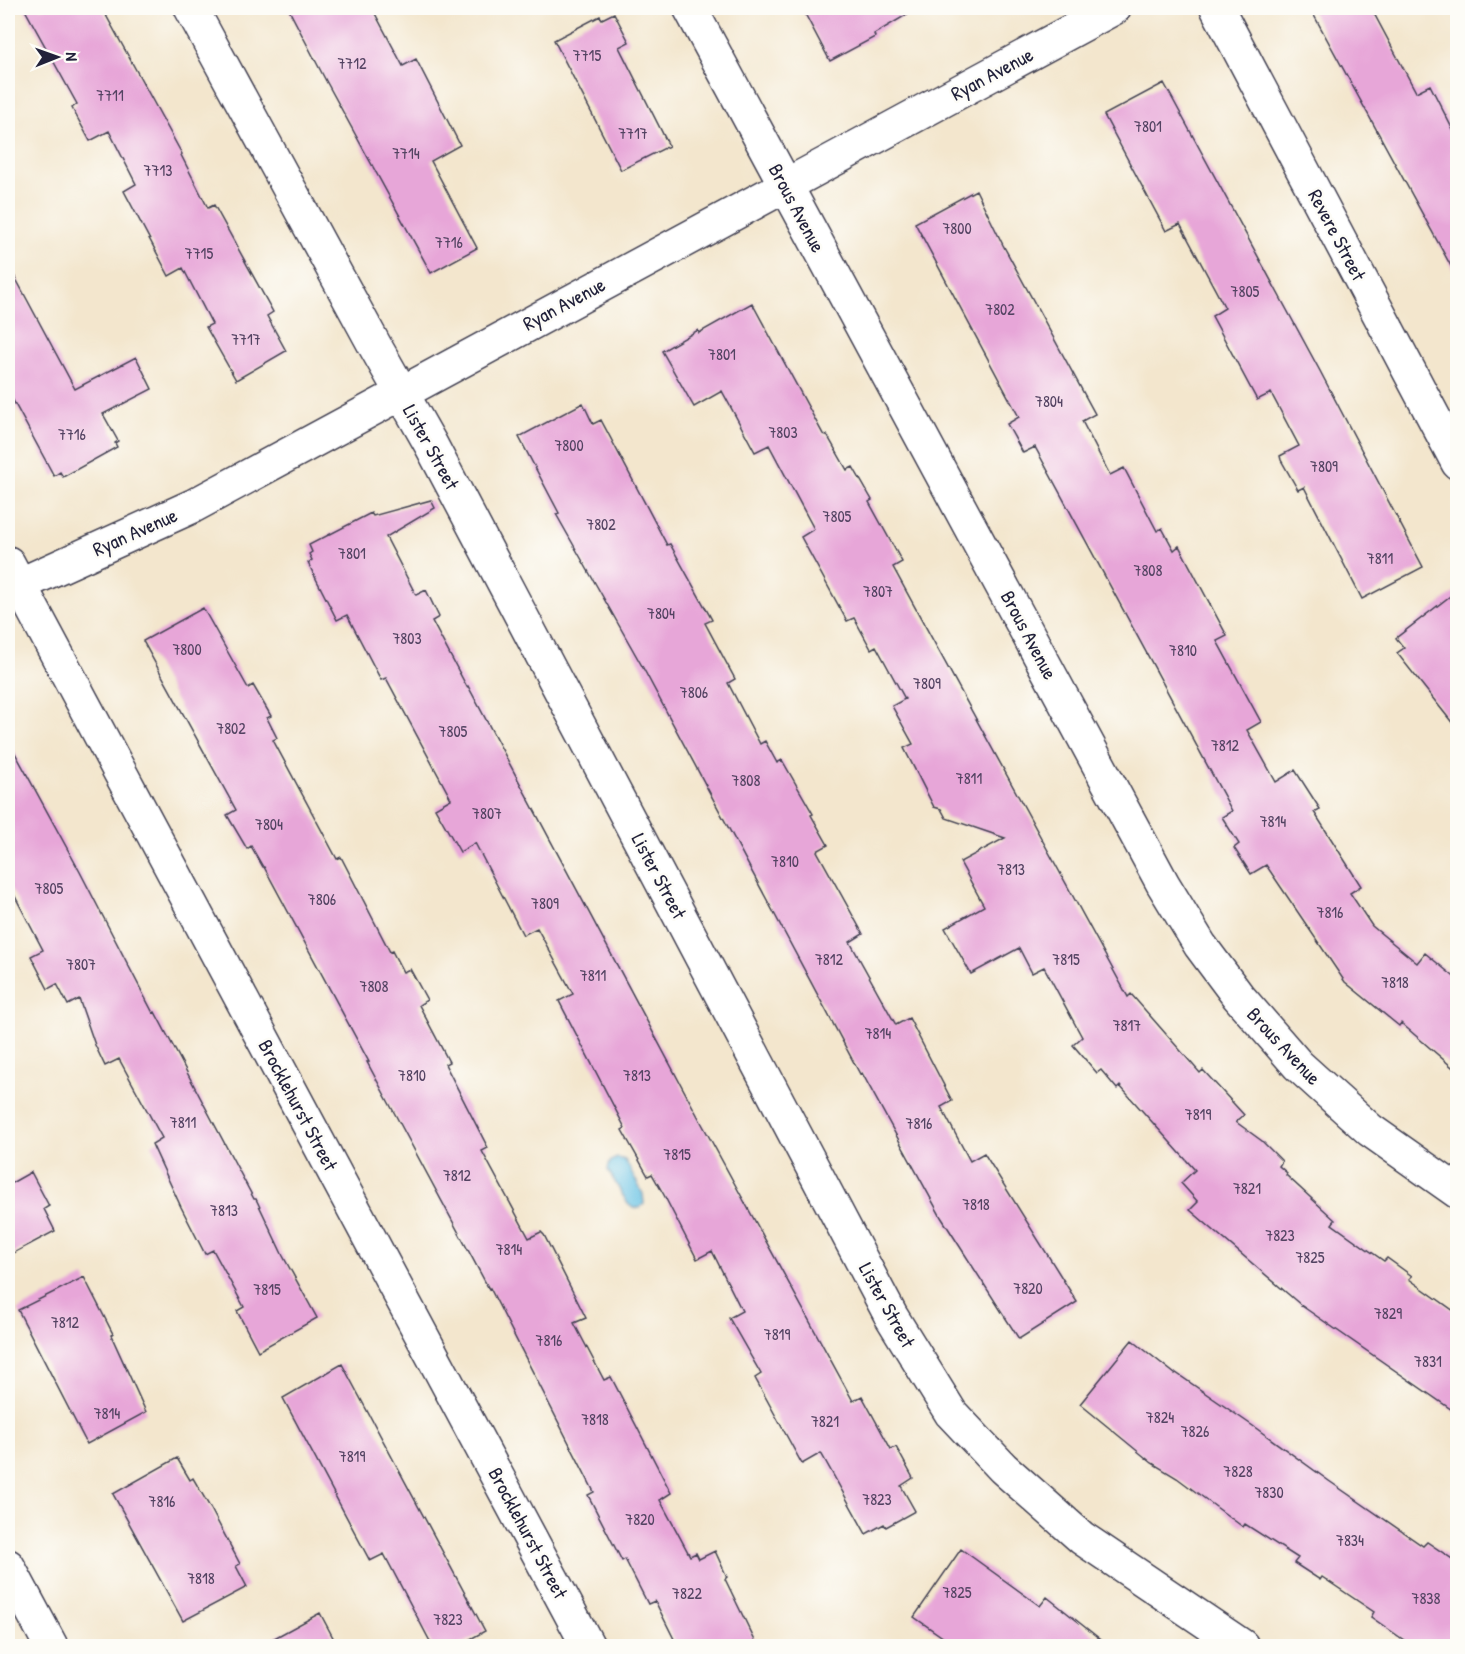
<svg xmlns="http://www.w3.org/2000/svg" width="1465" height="1654" font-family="'Patrick Hand',sans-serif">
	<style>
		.water { fill: #68c2e5; stroke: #457290; stroke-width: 1.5 }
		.building { fill: #e7a6d8 }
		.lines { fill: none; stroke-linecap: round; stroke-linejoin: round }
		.street-casing { stroke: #413f51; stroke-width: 36 }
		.secondary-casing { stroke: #413f51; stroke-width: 36 }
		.street { stroke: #fff; stroke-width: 33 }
		.secondary { stroke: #fff; stroke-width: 33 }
		.labels { text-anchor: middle; stroke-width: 5; stroke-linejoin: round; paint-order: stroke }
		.number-label { font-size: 16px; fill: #534362 }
		.street-label { font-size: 20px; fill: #22223b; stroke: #fdfcf7 }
	</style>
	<rect width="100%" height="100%" fill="#fdfcf7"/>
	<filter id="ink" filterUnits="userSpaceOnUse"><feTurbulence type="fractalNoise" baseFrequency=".0167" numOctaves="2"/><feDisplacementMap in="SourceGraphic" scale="12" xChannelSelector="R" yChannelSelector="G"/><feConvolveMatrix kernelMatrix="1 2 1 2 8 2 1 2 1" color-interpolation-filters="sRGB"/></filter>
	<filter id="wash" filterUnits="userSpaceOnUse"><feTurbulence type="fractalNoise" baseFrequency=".008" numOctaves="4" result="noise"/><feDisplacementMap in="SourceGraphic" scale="24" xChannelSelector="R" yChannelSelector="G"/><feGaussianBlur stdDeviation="1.35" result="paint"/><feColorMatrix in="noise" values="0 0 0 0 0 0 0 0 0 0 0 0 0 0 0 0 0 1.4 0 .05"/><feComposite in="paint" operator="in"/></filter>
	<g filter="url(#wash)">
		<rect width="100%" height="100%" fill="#f3e6cd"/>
		<path class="water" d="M 618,1158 L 625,1160 L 643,1194 L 644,1204 L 639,1208 L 633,1208 L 628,1204 L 608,1170 C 609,1162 611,1160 618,1158 Z"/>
		<g id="blocks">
			<path class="building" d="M 24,8 L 102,8 L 182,154 L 181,155 L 208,208 L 214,205 L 273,312 L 267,316 L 286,351 L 236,380 L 206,327 L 212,324 L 183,268 L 169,276 L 124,191 L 136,184 L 109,131 L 90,141 L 72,108 L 77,104 Z
				M 288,8 L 372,8 L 403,66 L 416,59 L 460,145 L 431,161 L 477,248 L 431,273 L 325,79 Z
				M 802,8 L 918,8 L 874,34 L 875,37 L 830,61 Z
				M 1310,8 L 1371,8 L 1416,92 L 1430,85 L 1458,140 L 1458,279 Z
				M 614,13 L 629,42 L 619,47 L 669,146 L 621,170 L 554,40 L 600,16 L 602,19 Z
				M 1164,83 L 1320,371 L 1423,567 L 1362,599 L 1304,487 L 1298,490 L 1281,460 L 1280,456 L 1299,446 L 1271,393 L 1257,400 L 1212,316 L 1225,308 L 1180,224 L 1166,231 L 1104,115 Z
				M 976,190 L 1003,245 L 1095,414 L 1082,421 L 1110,475 L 1124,468 L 1157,531 L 1162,528 L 1174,550 L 1179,546 L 1227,636 L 1217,641 L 1261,722 L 1247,730 L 1276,782 L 1295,770 L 1320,809 L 1314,812 L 1361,886 L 1350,893 L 1372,926 L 1417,963 L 1425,953 L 1458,980 L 1458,1072 L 1401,1023 L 1399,1026 L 1345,982 L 1266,865 L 1251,874 L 1234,848 L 1239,844 L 1222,817 L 1232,811 L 1035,447 L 1023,453 L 1007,424 L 1019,417 L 915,223 Z
				M 8,264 L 75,389 L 136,357 L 152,389 L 103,414 L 118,441 L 115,443 L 117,447 L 63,477 L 60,472 L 54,476 L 8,391 Z
				M 752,303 L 823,434 L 827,435 L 847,470 L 853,467 L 872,500 L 869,502 L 902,562 L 893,567 L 1128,997 L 1131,994 L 1200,1073 L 1203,1070 L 1244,1115 L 1236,1122 L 1262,1141 L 1282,1161 L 1279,1166 L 1287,1173 L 1286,1175 L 1335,1220 L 1332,1224 L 1384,1261 L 1387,1258 L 1412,1276 L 1409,1279 L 1458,1314 L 1458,1414 L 1302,1306 L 1190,1210 L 1198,1202 L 1181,1183 L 1195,1170 L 1120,1086 L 1117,1089 L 1101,1070 L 1097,1073 L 1073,1045 L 1082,1037 L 1044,967 L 1032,973 L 1019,948 L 971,974 L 945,928 L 984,906 L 960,862 L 1005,838 L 946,818 L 941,809 L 934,807 L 904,748 L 913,744 L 892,706 L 905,699 L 876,646 L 871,649 L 854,618 L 847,621 L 801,537 L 814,529 L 769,445 L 755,452 L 722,391 L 694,407 L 662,351 L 698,330 L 699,333 Z
				M 583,403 L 593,424 L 601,420 L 667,545 L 670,544 L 712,620 L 705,623 L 735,679 L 728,683 L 760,744 L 765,741 L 777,763 L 782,760 L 813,814 L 811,815 L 828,845 L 817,851 L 863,934 L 850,942 L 896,1025 L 909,1018 L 952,1101 L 941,1107 L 970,1161 L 984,1153 L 1077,1302 L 1019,1339 L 941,1217 L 862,1073 L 860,1074 L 642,666 L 556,514 L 559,513 L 519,437 Z
				M 431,500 L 435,508 L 386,537 L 416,595 L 426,590 L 439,617 L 432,621 L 467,687 L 468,686 L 695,1111 L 853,1401 L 862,1396 L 891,1449 L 896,1447 L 913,1478 L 901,1486 L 915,1511 L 886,1527 L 884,1524 L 866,1534 L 821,1453 L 802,1464 L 755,1378 L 761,1374 L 729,1318 L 742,1311 L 712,1251 L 697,1259 L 664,1195 L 652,1174 L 648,1176 L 622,1130 L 625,1128 L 559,1001 L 573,994 L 537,928 L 523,935 L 475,843 L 460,852 L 435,808 L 451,799 L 386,678 L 381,680 L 347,615 L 337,620 L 308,563 L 312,560 L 309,554 L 312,552 L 309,545 L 371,513 L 373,516 Z
				M 1458,590 L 1458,730 L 1397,653 L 1404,648 L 1396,638 Z
				M 203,608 L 248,688 L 253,685 L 271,716 L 267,718 L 277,738 L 273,740 L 337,859 L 341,857 L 390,952 L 392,951 L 403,972 L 410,969 L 427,1000 L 419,1005 L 449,1062 L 445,1064 L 488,1148 L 482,1151 L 529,1238 L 541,1232 L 544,1235 L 586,1318 L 574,1323 L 604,1380 L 611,1377 L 671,1493 L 660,1500 L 690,1556 L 696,1553 L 699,1559 L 715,1551 L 727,1577 L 725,1579 L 758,1647 L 678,1647 L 655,1601 L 648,1604 L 625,1559 L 622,1561 L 588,1495 L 594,1492 L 490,1288 L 489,1289 L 396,1116 L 367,1062 L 369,1062 L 264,867 L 263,867 L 251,846 L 247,849 L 227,815 L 236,810 L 143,641 Z
				M 8,740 L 80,872 L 153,1013 L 155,1012 L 254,1199 L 256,1199 L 283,1256 L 317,1318 L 258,1351 L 237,1311 L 244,1307 L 213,1250 L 205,1254 L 181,1207 L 152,1144 L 162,1138 L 119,1059 L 105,1066 L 95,1045 L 79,999 L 68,1005 L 57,984 L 48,989 L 31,956 L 43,950 L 8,883 Z
				M 31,1172 L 49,1206 L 44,1209 L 55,1231 L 8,1256 L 8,1185 Z
				M 84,1277 L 113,1334 L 111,1335 L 146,1412 L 87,1444 L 18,1310 Z
				M 1132,1340 L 1175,1374 L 1176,1373 L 1253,1426 L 1329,1481 L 1423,1546 L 1427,1542 L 1458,1563 L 1458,1647 L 1414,1647 L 1371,1617 L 1374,1612 L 1322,1577 L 1320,1580 L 1294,1563 L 1298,1558 L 1245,1524 L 1243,1527 L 1177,1478 L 1152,1463 L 1080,1404 Z
				M 342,1364 L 485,1631 L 456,1647 L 433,1647 L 384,1554 L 370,1561 L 283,1398 Z
				M 177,1458 L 190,1480 L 193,1478 L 211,1509 L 240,1564 L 236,1566 L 247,1587 L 183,1621 L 113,1494 Z
				M 961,1549 L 1040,1606 L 1047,1597 L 1110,1647 L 957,1647 L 914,1617 Z
				M 320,1613 L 338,1647 L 258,1647 Z"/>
		</g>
	</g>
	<g filter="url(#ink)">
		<use href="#blocks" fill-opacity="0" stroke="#413f51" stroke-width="1.5"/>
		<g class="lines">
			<g class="street-casing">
				<path id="street" d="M 191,8 L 375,346 L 430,443 L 891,1316 L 951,1413 L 1003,1468 L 1082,1538 L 1242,1646
					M 690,8 L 1163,884 L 1200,945 L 1238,996 L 1298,1065 L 1370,1130 L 1458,1192
					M 1217,8 L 1458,463
					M 8,563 L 588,1646
					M 8,1566 L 51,1646"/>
			</g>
			<g class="secondary-casing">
				<path id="secondary" d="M 8,588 L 19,585 L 193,506 L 1114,8"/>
			</g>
			<use href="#street" class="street"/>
			<use href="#secondary" class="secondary"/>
		</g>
	</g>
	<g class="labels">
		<g class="number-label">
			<text x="587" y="61">7715</text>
			<text x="352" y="69">7712</text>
			<text x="110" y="101">7711</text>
			<text x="1148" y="132">7801</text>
			<text x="633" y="139">7717</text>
			<text x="406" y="159">7714</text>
			<text x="158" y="176">7713</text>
			<text x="957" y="234">7800</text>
			<text x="449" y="248">7716</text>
			<text x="199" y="259">7715</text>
			<text x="1245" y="297">7805</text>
			<text x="1000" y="315">7802</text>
			<text x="246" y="345">7717</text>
			<text x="722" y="360">7801</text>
			<text x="1049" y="407">7804</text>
			<text x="783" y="438">7803</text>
			<text x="72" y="440">7716</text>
			<text x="569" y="451">7800</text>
			<text x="1324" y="472">7809</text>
			<text x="837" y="522">7805</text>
			<text x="601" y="530">7802</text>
			<text x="352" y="559">7801</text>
			<text x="1380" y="564">7811</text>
			<text x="1148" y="576">7808</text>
			<text x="878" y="597">7807</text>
			<text x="661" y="619">7804</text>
			<text x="407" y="644">7803</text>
			<text x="187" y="655">7800</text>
			<text x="1183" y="656">7810</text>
			<text x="927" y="689">7809</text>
			<text x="694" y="698">7806</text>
			<text x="231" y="734">7802</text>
			<text x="453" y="737">7805</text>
			<text x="1225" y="751">7812</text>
			<text x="969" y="784">7811</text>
			<text x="746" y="786">7808</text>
			<text x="487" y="819">7807</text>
			<text x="1273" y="827">7814</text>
			<text x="269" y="830">7804</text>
			<text x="785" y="867">7810</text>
			<text x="1011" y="875">7813</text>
			<text x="49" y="894">7805</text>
			<text x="322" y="905">7806</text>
			<text x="545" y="909">7809</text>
			<text x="1330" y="918">7816</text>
			<text x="829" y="965">7812</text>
			<text x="1066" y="965">7815</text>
			<text x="81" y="970">7807</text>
			<text x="593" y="981">7811</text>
			<text x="1395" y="988">7818</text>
			<text x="374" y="992">7808</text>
			<text x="1127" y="1031">7817</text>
			<text x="878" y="1039">7814</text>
			<text x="412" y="1081">7810</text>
			<text x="637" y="1081">7813</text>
			<text x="1198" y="1120">7819</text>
			<text x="183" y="1128">7811</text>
			<text x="919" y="1129">7816</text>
			<text x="677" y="1160">7815</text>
			<text x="457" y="1181">7812</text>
			<text x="1247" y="1194">7821</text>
			<text x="976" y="1210">7818</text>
			<text x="224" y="1216">7813</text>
			<text x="1280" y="1241">7823</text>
			<text x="509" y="1255">7814</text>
			<text x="1310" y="1263">7825</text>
			<text x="1028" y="1294">7820</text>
			<text x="267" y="1295">7815</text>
			<text x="1388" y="1319">7829</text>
			<text x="65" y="1328">7812</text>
			<text x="777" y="1340">7819</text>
			<text x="549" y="1346">7816</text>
			<text x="1428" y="1367">7831</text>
			<text x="107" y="1419">7814</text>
			<text x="1160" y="1423">7824</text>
			<text x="595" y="1425">7818</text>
			<text x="825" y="1427">7821</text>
			<text x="1195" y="1437">7826</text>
			<text x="352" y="1462">7819</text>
			<text x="1238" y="1477">7828</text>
			<text x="1269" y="1498">7830</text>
			<text x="877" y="1505">7823</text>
			<text x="162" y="1507">7816</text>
			<text x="640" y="1525">7820</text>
			<text x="1350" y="1546">7834</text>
			<text x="201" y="1584">7818</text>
			<text x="957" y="1598">7825</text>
			<text x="687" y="1599">7822</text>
			<text x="1426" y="1604">7838</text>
			<text x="448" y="1625">7823</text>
		</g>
		<g class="street-label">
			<text transform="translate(992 74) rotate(-28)" y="7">Ryan Avenue</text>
			<text transform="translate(797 208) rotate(62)" y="7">Brous Avenue</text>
			<text transform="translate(1337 235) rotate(62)" y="7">Revere Street</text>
			<text transform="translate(564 304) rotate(-28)" y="7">Ryan Avenue</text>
			<text transform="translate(431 447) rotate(61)" y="7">Lister Street</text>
			<text transform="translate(135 532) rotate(-24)" y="7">Ryan Avenue</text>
			<text transform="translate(1029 635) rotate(62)" y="7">Brous Avenue</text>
			<text transform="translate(659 876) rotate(62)" y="7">Lister Street</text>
			<text transform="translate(1284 1046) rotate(47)" y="7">Brous Avenue</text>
			<text transform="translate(298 1105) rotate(62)" y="7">Brocklehurst Street</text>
			<text transform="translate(887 1305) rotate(61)" y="7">Lister Street</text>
			<text transform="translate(528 1533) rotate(62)" y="7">Brocklehurst Street</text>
		</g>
	</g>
	<rect width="1465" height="1654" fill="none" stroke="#fdfcf7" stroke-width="30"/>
	<g transform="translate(57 57) rotate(89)" stroke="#fdfcf7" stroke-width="4.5" paint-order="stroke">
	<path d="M0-4.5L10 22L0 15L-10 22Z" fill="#22223b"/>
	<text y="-9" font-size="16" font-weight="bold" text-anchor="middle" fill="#22223b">N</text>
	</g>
</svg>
